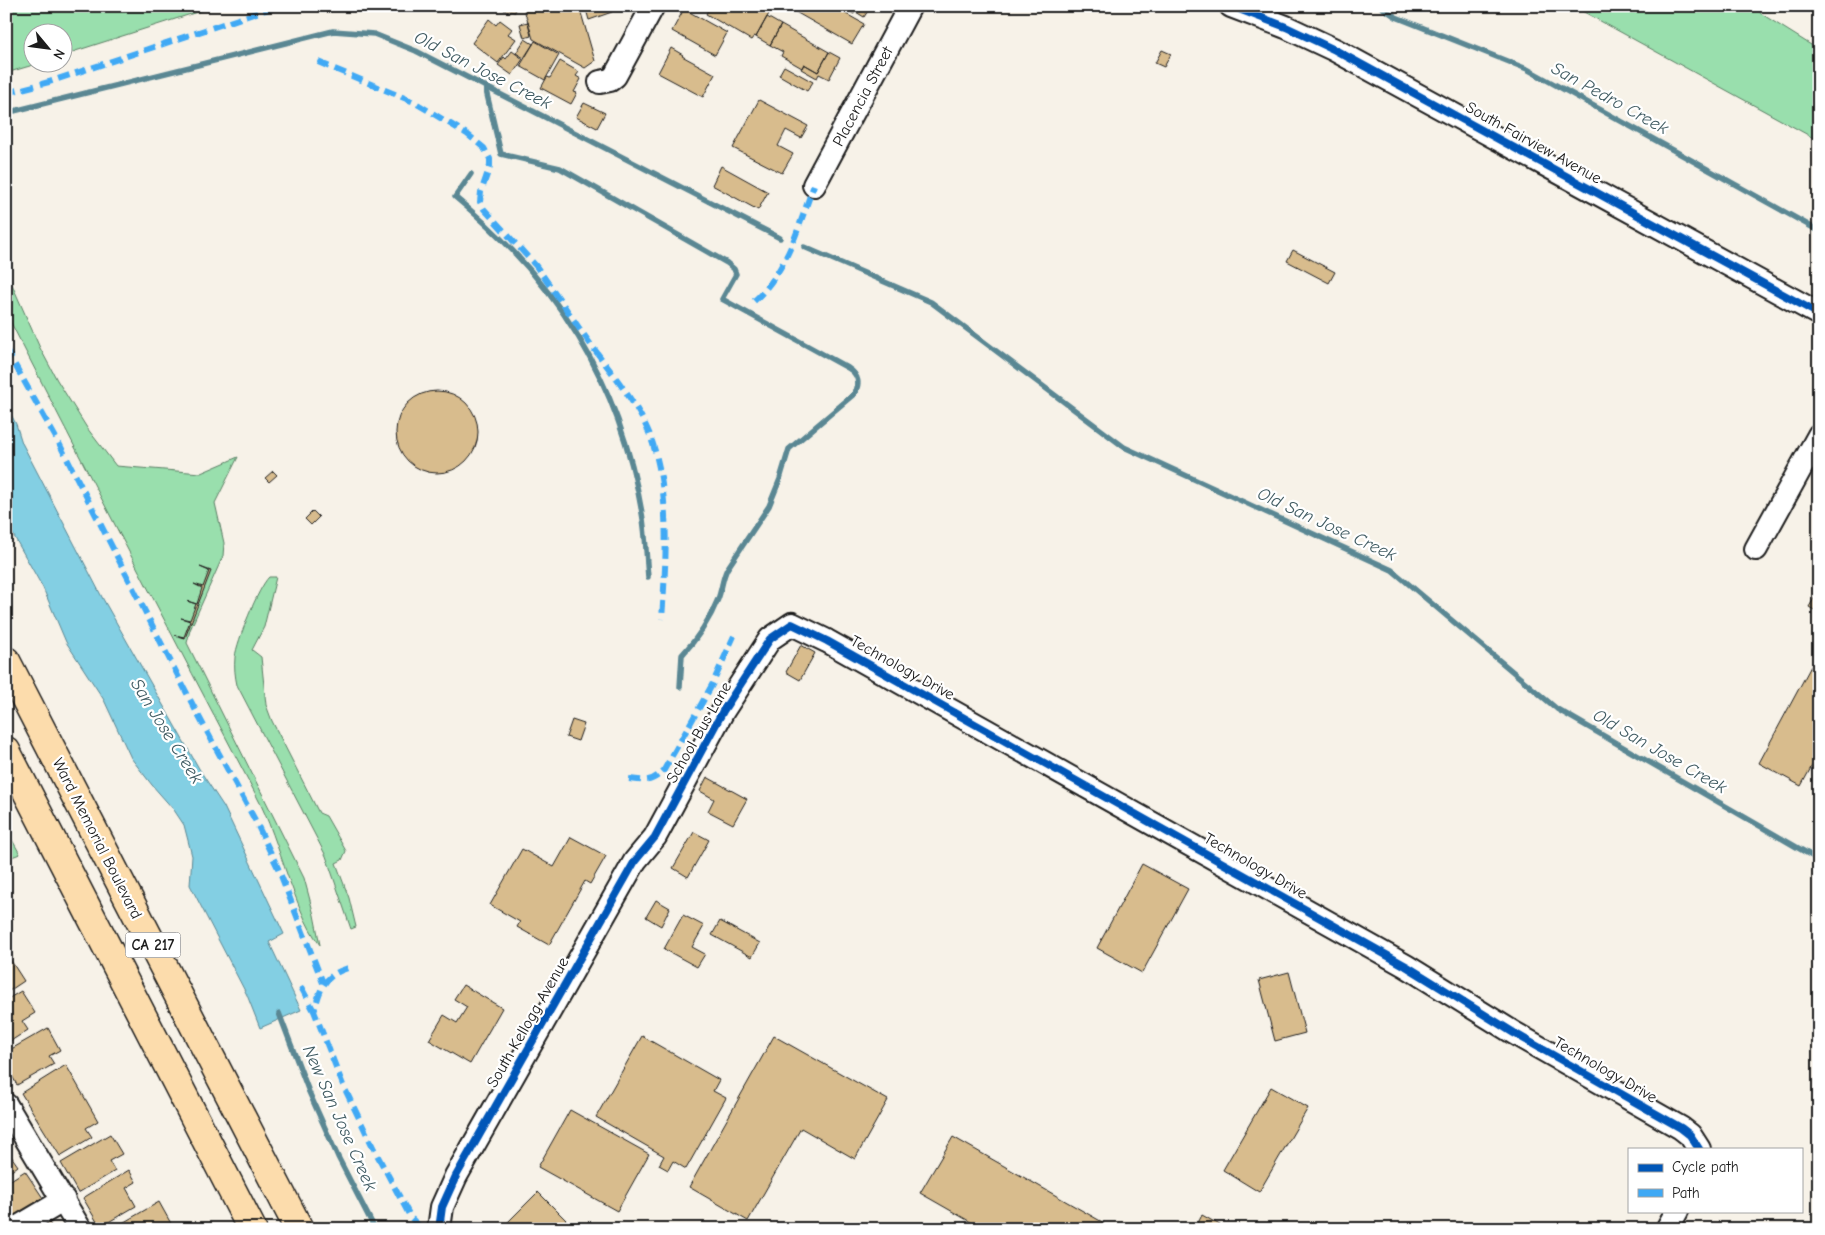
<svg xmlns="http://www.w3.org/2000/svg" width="1825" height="1235" font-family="'Comic Neue',sans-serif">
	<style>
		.green { fill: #99dfad; stroke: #5a7e64 }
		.water { fill: #83cfe3; stroke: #5a8793 }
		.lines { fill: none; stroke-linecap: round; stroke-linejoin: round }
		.stream { stroke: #5a8793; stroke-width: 5.5 }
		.building { fill: #d8bc8d; stroke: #1c1c1c }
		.minor-casing { stroke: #1c1c1c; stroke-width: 26 }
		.highway-casing { stroke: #1c1c1c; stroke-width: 31 }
		.minor { stroke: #fff; stroke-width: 22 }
		.highway { stroke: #fcdcac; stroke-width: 28 }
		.quiet { stroke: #3fa9f5; stroke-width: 6; stroke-dasharray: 12 6; stroke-linecap: butt }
		.cycleway-casing { stroke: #fff; stroke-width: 11 }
		.cycleway { stroke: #0057b8; stroke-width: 8 }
		.labels { text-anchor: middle; stroke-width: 4.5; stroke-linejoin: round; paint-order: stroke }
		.shield { fill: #fff; stroke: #606060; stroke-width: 1 }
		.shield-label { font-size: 15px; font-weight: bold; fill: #1c1c1c }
		.street-label { font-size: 16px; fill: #1c1c1c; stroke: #fff }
		.water-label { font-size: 18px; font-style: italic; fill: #405b62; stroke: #fff }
	</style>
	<rect width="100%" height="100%" fill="#f7f2e8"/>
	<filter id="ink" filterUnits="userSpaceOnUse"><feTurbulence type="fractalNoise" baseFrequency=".02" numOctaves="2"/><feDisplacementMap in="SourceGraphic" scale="10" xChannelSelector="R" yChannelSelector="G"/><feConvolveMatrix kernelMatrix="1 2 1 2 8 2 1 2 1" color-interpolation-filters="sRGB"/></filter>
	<g filter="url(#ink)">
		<path class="green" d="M 6,6 L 216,6 L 63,55 L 62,32 L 32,32 L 32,62 L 40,63 L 6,73 Z
			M 1573,6 L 1760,6 L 1760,13 L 1819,50 L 1819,141 Z
			M 6,271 L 40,348 L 57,380 L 87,428 L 116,466 L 201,473 L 238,457 L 215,503 L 224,543 L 223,556 L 190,630 L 187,643 L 304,878 L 314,915 L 320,945 C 305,925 297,900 288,877 C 278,849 269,819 255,793 C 171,634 88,473 6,313 Z
			M 269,577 L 276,577 L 264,627 L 252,650 L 261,657 L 266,705 L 272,721 L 319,813 L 326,816 L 346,851 L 342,860 L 336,863 L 349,898 L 356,927 L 351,929 L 326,856 L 237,685 C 235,676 234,667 235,657 C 237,641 258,588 269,577 Z
			M 6,829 L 20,854 L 6,859 Z"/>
		<path class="water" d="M 6,405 L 16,424 L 22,443 L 103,599 L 201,772 L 224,807 L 284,934 L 269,942 L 301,1010 L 260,1028 L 247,995 L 190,885 L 192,856 L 184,825 L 174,810 L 152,785 L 131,758 L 104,700 L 66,642 L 43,588 L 6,522 Z"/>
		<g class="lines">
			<path class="stream" d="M 1380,6 L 1396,17 L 1527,69 L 1819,231
				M 485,86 L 501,154 L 560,168 L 727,263 L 734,269 L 736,274 L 722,299 L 848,368 C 859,375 861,385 853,395 L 789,449 L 780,479 L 769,506 L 727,569 C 722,579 722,589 718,599 C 710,619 696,640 682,655 L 680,687
				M 6,113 L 333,31 L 374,34 L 416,51 L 780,238
				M 471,174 L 455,197 C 557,281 620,381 642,513 C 646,534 646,556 648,577
				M 804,247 L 931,302 L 1124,447 L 1392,570 L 1557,709 L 1819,860
				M 279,1013 L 309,1092 L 338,1157 L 375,1229"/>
		</g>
		<path class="building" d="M 505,6 L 516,6 L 515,12 L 504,10 Z
			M 523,6 L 579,6 L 595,61 L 585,68 L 533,39 Z
			M 585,6 L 610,6 L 612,12 L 589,20 Z
			M 710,6 L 765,6 L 771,10 L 756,37 L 754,36 L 751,40 L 706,14 Z
			M 794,6 L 832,6 L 864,24 L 852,44 L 792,10 Z
			M 837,6 L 858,6 L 854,14 Z
			M 860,6 L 871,6 L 864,17 L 856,12 Z
			M 684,9 L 727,33 L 715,55 L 672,31 Z
			M 767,17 L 781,25 L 770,45 L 756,37 Z
			M 489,19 L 496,25 L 500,20 L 512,29 L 508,34 L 516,39 L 498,63 L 472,43 Z
			M 528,22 L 531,36 L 524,38 L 520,24 Z
			M 781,25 L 829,52 L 818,72 L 804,64 L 802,68 L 781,56 L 783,52 L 770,45 Z
			M 525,39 L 533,44 L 524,58 L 516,53 Z
			M 535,41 L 559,55 L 545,80 L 520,66 Z
			M 671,48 L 683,55 L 682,56 L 715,74 L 703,97 L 658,73 Z
			M 1162,50 L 1171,54 L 1164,67 L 1155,63 Z
			M 512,51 L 523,59 L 512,75 L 498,65 L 504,57 L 506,59 Z
			M 829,52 L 840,58 L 829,79 L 819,74 L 817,78 L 801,69 L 804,64 L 818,72 Z
			M 560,61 L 579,72 L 576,76 L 581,79 L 574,92 L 577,93 L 571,104 L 541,88 L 547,77 L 550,78 Z
			M 784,66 L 813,82 L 807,91 L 779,75 Z
			M 759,100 L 808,126 L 801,138 L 786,130 L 778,146 L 793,154 L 782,173 L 733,148 Z
			M 584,103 L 605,113 L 597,128 L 576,117 Z
			M 721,166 L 768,192 L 758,210 L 712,185 Z
			M 1293,250 L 1335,272 L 1329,283 L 1287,261 Z
			M396 432a41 41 0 1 1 82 0a41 41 0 1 1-82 0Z
			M 273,471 L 277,475 L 269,482 L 265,478 Z
			M 313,511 L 319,517 L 311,525 L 305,519 Z
			M 200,567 L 211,571 L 185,638 L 175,635 L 184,637 L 190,621 L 181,618 L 190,620 L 196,604 L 187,601 L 197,604 L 202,588 L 194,584 L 203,587 L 209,571 Z
			M 1819,590 L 1819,613 L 1809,607 Z
			M 801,645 L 815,653 L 800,680 L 786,672 Z
			M 1819,653 L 1819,673 L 1810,668 Z
			M 1810,668 L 1819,673 L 1819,753 L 1801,786 L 1759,763 Z
			M 572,720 L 584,724 L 578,741 L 566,737 Z
			M 707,777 L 747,799 L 733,824 L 708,811 L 714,799 L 700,791 Z
			M 694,832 L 709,840 L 688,877 L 673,868 Z
			M 571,837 L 606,856 L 590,884 L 585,881 L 549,945 L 517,927 L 520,922 L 490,905 L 522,849 L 554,867 Z
			M 1142,864 L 1188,889 L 1142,973 L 1097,948 Z
			M 656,900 L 670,908 L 661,926 L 646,917 Z
			M 683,915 L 704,926 L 692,947 L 705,954 L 697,967 L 664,949 Z
			M 720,921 L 760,943 L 752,957 L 712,935 Z
			M 6,953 L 24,981 L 6,993 Z
			M 1289,972 L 1305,1033 L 1275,1041 L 1259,980 Z
			M 463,985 L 502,1008 L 470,1064 L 429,1040 L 444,1015 L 457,1023 L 467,1007 L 454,999 Z
			M 21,991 L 35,1013 L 22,1021 L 28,1030 L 6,1044 L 6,1000 Z
			M 48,1028 L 60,1050 L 49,1056 L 54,1064 L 17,1085 L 6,1065 L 6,1052 Z
			M 642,1036 L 719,1080 L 713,1091 L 726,1098 L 686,1169 L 673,1161 L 668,1170 L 659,1165 L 664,1156 L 596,1117 Z
			M 774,1036 L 888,1100 L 855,1159 L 801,1128 L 748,1221 L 689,1187 Z
			M 66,1065 L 98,1121 L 86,1128 L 92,1137 L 60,1156 L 21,1093 Z
			M 1271,1087 L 1308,1108 L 1259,1192 L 1223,1170 Z
			M 570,1110 L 649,1154 L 617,1211 L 538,1167 Z
			M 110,1134 L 122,1154 L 109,1161 L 115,1171 L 78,1193 L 61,1163 Z
			M 953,1137 L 1104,1223 L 1100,1229 L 983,1229 L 920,1193 Z
			M 6,1149 L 18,1166 L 6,1175 Z
			M 129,1170 L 136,1182 L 126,1188 L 136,1206 L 100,1227 L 83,1198 Z
			M 25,1171 L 45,1201 L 6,1227 L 6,1183 Z
			M 538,1192 L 575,1229 L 501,1229 Z
			M 159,1202 L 174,1229 L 112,1229 Z
			M 1202,1215 L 1227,1229 L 1195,1229 Z
			M 48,1221 L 53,1229 L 36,1229 Z"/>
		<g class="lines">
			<g class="minor-casing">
				<path id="minor" d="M 1231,6 L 1286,27 L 1335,50 L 1819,314
					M 600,82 L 610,80 L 615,76 L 653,6
					M 814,185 L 910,6
					M 1756,549 L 1819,435
					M 6,1105 L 80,1229
					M 15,1229 L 64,1200
					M 439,1229 L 442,1207 L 456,1176 L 635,861 L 655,837 L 723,711 L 770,639 L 792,624 L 827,641 L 1406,966 L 1514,1033 L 1681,1128 L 1690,1135 L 1699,1149
					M 1667,1229 L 1677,1211"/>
			</g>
			<g class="highway-casing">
				<path id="highway" d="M 6,661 L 299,1229
					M 6,751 L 252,1229"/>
			</g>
			<use href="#minor" class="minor"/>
			<use href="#highway" class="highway"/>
			<path class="quiet" d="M 318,62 L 414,102 L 467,134 L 484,148 L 490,159 L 490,166 L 481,192 L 480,202 L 484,209 L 536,266 L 548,283 C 562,302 575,323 589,342 C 610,371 639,405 651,438 C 671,497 666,559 662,619
				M 6,93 L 49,82 L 277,6
				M 754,301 C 788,270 798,227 814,185
				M 6,349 L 60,445 L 198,715 L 255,820 L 278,868 L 323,983
				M 629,779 C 647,781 651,783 664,770 L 712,685 L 734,636
				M 348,968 C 323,976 321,988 314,1011 L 343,1085 L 374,1149 L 411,1218 L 420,1227 L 427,1229
				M 301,987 L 314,1011"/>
			<g class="cycleway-casing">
				<path id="cycleway" d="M 1231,6 L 1286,27 L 1335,50 L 1819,314
					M 439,1229 L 442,1207 L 456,1176 L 635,861 L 655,837 L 723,711 L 770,639 L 792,624 L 827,641 L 1406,966 L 1514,1033 L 1681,1128 L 1690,1135 L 1699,1149"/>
			</g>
			<use href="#cycleway" class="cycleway"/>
		</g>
	</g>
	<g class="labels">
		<rect class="shield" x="125.5" y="932.5" width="55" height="25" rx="4"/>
		<g class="shield-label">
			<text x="153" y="950">CA 217</text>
		</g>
		<g class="street-label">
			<text transform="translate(862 96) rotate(-62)" y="6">Placencia Street</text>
			<text transform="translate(1534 142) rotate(29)" y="6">South Fairview Avenue</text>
			<text transform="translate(903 667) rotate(29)" y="6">Technology Drive</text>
			<text transform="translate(698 732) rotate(-60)" y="6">School Bus Lane</text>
			<text transform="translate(98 838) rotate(63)" y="6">Ward Memorial Boulevard</text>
			<text transform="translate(1256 865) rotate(30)" y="6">Technology Drive</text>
			<text transform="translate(527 1022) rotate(-60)" y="6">South Kellogg Avenue</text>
			<text transform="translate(1606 1069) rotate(30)" y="6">Technology Drive</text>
		</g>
		<g class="water-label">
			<text transform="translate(483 70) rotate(27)" y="6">Old San Jose Creek</text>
			<text transform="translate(1610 98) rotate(29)" y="6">San Pedro Creek</text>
			<text transform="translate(1327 524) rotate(25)" y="6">Old San Jose Creek</text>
			<text transform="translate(167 731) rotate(58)" y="6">San Jose Creek</text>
			<text transform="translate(1660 751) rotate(30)" y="6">Old San Jose Creek</text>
			<text transform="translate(340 1118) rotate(66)" y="6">New San Jose Creek</text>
		</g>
	</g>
	<rect width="1825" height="1235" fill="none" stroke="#fff" stroke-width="25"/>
	<rect x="12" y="12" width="1800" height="1210" fill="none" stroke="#1c1c1c" stroke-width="2" filter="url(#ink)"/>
	<rect x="1628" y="1148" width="175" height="65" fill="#ffffff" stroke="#a4a4a4"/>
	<rect x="1638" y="1164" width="25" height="8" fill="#0057b8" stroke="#a4a4a4"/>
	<text x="1672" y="1172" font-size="15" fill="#1c1c1c">Cycle path</text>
	<rect x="1638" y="1189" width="25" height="8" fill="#3fa9f5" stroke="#a4a4a4"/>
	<text x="1672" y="1198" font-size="15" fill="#1c1c1c">Path</text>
	<g transform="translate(48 48) rotate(119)"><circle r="24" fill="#ffffff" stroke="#a4a4a4"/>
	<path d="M0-4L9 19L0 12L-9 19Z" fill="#1c1c1c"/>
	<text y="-8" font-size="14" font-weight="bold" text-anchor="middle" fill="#1c1c1c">N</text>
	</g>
</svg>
